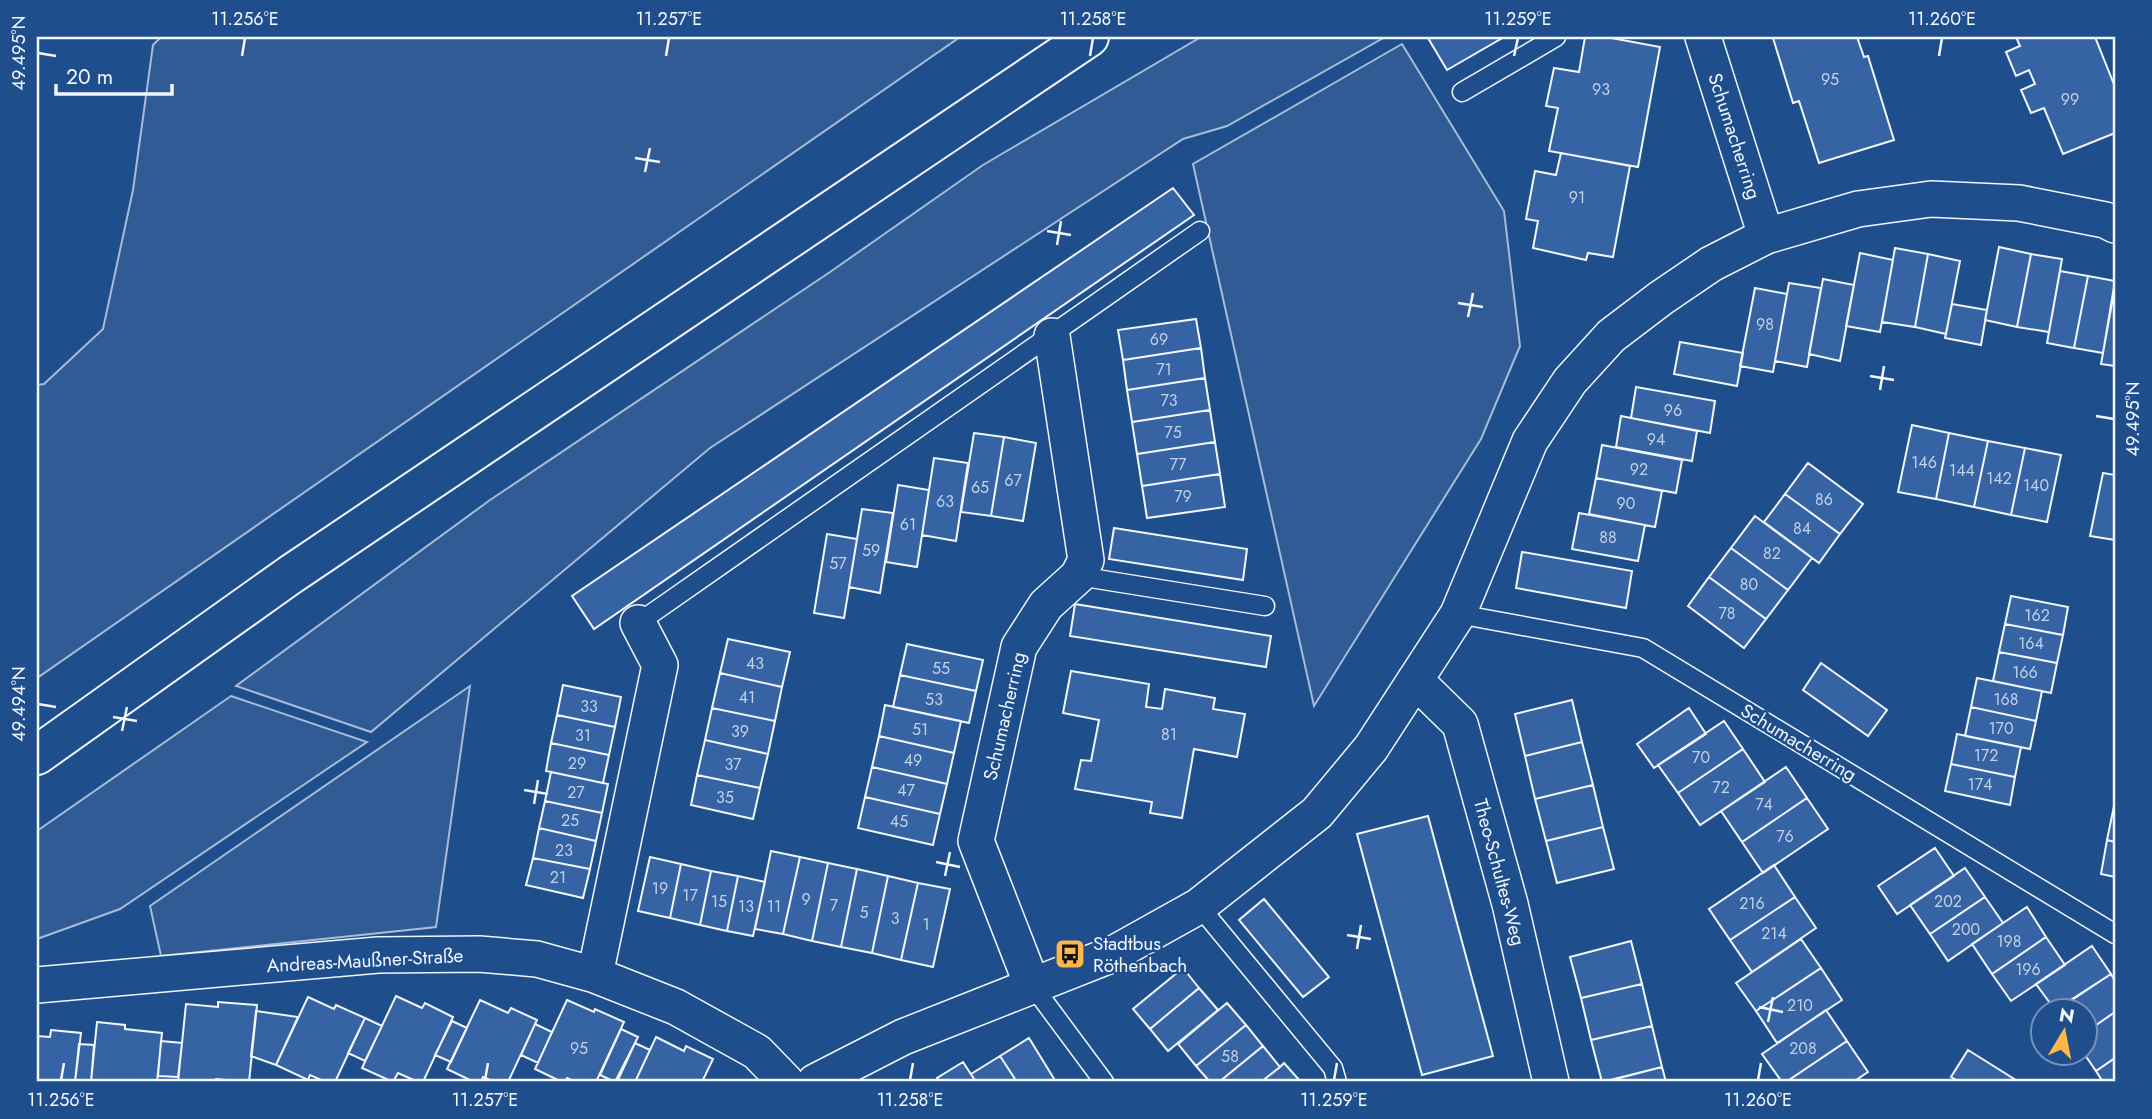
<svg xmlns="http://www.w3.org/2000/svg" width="2152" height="1119" font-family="Jost,sans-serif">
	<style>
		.built { fill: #305b95; stroke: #a8bbd7; stroke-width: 2 }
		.building { fill: #3563a3; stroke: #f2f6ff; stroke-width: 2 }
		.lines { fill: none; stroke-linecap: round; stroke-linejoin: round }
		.service-casing { stroke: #f2f6ff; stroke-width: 21 }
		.minor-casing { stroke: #f2f6ff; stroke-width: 38 }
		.secondary-casing { stroke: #f2f6ff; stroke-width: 42 }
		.service { stroke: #1f4e8c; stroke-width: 18 }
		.minor { stroke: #1f4e8c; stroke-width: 35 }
		.secondary { stroke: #1f4e8c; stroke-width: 38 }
		.ticks { fill: none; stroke: #f2f6ff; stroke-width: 2.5 }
		.labels { text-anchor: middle; stroke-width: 5; stroke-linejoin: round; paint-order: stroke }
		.number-label { font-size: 16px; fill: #c3d1e8 }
		.street-label { font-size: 19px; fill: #f2f6ff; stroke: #1f4e8c }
		.poi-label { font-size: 19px; fill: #f2f6ff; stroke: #1f4e8c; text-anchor: start }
		.neatline { fill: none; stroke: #f2f6ff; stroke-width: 2.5 }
		.ticks-label { font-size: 18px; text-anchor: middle; fill: #f2f6ff }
	</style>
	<rect width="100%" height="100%" fill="#1f4e8c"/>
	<path class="built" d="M 161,37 L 960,37 L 37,678 L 37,385 L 44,384 L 103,329 L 133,190 L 153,45 Z
		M 1201,37 L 1385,37 L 1227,126 L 1183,139 L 710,448 L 371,732 L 236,686 L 490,500 L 830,272 L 983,165 Z
		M 1402,44 L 1504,211 L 1520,346 L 1481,439 L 1314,706 L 1193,164 Z
		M 470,686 L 436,927 L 161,956 L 150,906 Z
		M 231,696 L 367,742 L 120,909 L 37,939 L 37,831 Z"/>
	<path class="building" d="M 1431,37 L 1504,37 L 1447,70 L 1428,38 Z
		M 1585,37 L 1606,37 L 1660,47 L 1638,167 L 1549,151 L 1558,108 L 1546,106 L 1554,68 L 1579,72 Z
		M 1776,37 L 1857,37 L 1864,57 L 1868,56 L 1894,140 L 1819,163 L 1799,101 L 1793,103 L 1773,38 Z
		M 2016,37 L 2095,37 L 2115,87 L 2115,133 L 2063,154 L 2044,108 L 2031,113 L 2021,90 L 2035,84 L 2029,70 L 2016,76 L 2006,52 L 2020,46 Z
		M 1561,153 L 1630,166 L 1613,257 L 1588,253 L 1586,260 L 1533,248 L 1538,221 L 1526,219 L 1535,171 L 1556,175 Z
		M 1173,188 L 1194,215 L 594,629 L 572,596 Z
		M 1999,247 L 2031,254 L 2017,327 L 1985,320 Z
		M 1895,248 L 1928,254 L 1915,327 L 1882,322 Z
		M 1860,253 L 1893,260 L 1880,332 L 1846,326 Z
		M 1928,254 L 1960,261 L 1946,334 L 1915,327 Z
		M 2031,254 L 2062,259 L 2049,332 L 2017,327 Z
		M 2060,271 L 2088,276 L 2074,348 L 2047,343 Z
		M 2088,276 L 2115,281 L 2103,353 L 2074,348 Z
		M 1823,279 L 1854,285 L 1840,361 L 1809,354 Z
		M 1789,283 L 1821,288 L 1807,367 L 1775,361 Z
		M 1755,288 L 1787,294 L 1773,372 L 1740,366 Z
		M 2114,292 L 2115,292 L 2115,366 L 2101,364 Z
		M 1952,304 L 1987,310 L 1981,345 L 1945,338 Z
		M 1196,319 L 1201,348 L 1123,360 L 1118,330 Z
		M 1680,342 L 1743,353 L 1737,386 L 1674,374 Z
		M 1201,348 L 1205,378 L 1127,390 L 1123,360 Z
		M 1205,378 L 1210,410 L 1132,422 L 1127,390 Z
		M 1636,387 L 1715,401 L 1710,433 L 1631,418 Z
		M 1210,410 L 1215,442 L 1137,454 L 1132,422 Z
		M 1621,416 L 1697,431 L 1692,461 L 1616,447 Z
		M 1912,425 L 1949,433 L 1936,499 L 1898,492 Z
		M 974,433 L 1004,437 L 991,516 L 961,512 Z
		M 1949,433 L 1988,441 L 1974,507 L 1936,499 Z
		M 1004,437 L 1036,443 L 1023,521 L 991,516 Z
		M 1988,441 L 2025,448 L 2011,515 L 1974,507 Z
		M 1215,442 L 1220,474 L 1142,486 L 1137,454 Z
		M 1602,445 L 1682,460 L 1676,493 L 1596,478 Z
		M 2025,448 L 2061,455 L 2047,522 L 2011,515 Z
		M 934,458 L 968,463 L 956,541 L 922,535 Z
		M 1808,463 L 1863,504 L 1840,534 L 1785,494 Z
		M 2103,473 L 2115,475 L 2115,540 L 2090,536 Z
		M 1220,474 L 1225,507 L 1147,518 L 1142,486 Z
		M 1596,478 L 1662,491 L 1655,527 L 1589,514 Z
		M 898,485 L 929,490 L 917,567 L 886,562 Z
		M 1785,494 L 1840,534 L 1819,563 L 1764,522 Z
		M 862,509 L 893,513 L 880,593 L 849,587 Z
		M 1579,513 L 1645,525 L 1638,561 L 1572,549 Z
		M 1755,516 L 1812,558 L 1788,590 L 1731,548 Z
		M 1114,528 L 1247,549 L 1243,580 L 1109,559 Z
		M 827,534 L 857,539 L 844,618 L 814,613 Z
		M 1731,548 L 1788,590 L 1766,619 L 1709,577 Z
		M 1522,552 L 1632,571 L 1626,608 L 1516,588 Z
		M 1709,577 L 1766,619 L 1744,648 L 1688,606 Z
		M 2011,596 L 2068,607 L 2063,635 L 2005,624 Z
		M 1075,604 L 1271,636 L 1266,667 L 1070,636 Z
		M 2005,624 L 2063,635 L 2057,663 L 1999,652 Z
		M 728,639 L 790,652 L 782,687 L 720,673 Z
		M 907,644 L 983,660 L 976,691 L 900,675 Z
		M 1999,652 L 2057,663 L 2051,693 L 1993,681 Z
		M 1821,663 L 1887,710 L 1868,736 L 1803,690 Z
		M 1071,671 L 1149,684 L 1146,707 L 1162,709 L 1165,689 L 1215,698 L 1213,709 L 1245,714 L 1237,757 L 1194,749 L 1182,818 L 1150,813 L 1152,802 L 1075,789 L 1081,760 L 1091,761 L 1099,720 L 1063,713 Z
		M 720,673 L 782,687 L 775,721 L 712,708 Z
		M 900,675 L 976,691 L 969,723 L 893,707 Z
		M 1977,678 L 2042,691 L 2036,721 L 1971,707 Z
		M 563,685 L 621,697 L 615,727 L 557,715 Z
		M 1572,700 L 1582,742 L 1525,756 L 1515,714 Z
		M 885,705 L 961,721 L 954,753 L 879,736 Z
		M 1971,707 L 2036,721 L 2030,749 L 1965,736 Z
		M 712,708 L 775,721 L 768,754 L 705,740 Z
		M 1689,708 L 1706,734 L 1654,768 L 1637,744 Z
		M 557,715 L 615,727 L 609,755 L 551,743 Z
		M 1724,721 L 1743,749 L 1678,793 L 1658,765 Z
		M 1957,734 L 2021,747 L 2015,777 L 1951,764 Z
		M 879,736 L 954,753 L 947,784 L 872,767 Z
		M 705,740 L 768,754 L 760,788 L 697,775 Z
		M 1582,742 L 1593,785 L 1535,799 L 1525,756 Z
		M 551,743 L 609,755 L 603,783 L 546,771 Z
		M 1743,749 L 1765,782 L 1700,825 L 1678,793 Z
		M 1951,764 L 2015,777 L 2010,805 L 1945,791 Z
		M 872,767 L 947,784 L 940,814 L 865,797 Z
		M 1786,767 L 1807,798 L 1742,842 L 1721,811 Z
		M 551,772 L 608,784 L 602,813 L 545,801 Z
		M 697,775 L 760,788 L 753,819 L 691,805 Z
		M 1593,785 L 1603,827 L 1546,841 L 1535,799 Z
		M 865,797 L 940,814 L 933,845 L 858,828 Z
		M 1807,798 L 1828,829 L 1763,873 L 1742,842 Z
		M 545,801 L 602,813 L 596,841 L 539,828 Z
		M 2114,806 L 2115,807 L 2115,842 L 2107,840 Z
		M 1428,816 L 1493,1056 L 1422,1075 L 1357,834 Z
		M 1603,827 L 1614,869 L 1557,883 L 1546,841 Z
		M 539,828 L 596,841 L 590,869 L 533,858 Z
		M 2107,840 L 2115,842 L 2115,877 L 2101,874 Z
		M 1935,848 L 1954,876 L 1897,914 L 1878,886 Z
		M 771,851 L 800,857 L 783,934 L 755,929 Z
		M 650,857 L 681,864 L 670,918 L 638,911 Z
		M 800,857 L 828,863 L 812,941 L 783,934 Z
		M 533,858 L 590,869 L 583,898 L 526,885 Z
		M 828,863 L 857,869 L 841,947 L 812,941 Z
		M 681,864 L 711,871 L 700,925 L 670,918 Z
		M 1774,865 L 1795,897 L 1730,940 L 1709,909 Z
		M 1965,868 L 1985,897 L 1930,934 L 1910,905 Z
		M 857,869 L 888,876 L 872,953 L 841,947 Z
		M 711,871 L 738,876 L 727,931 L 700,925 Z
		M 738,876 L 765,882 L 753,936 L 727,931 Z
		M 888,876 L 918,883 L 901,960 L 872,953 Z
		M 918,883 L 950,889 L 933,967 L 901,960 Z
		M 1795,897 L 1816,928 L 1752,972 L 1730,940 Z
		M 1985,897 L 2003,923 L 1948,961 L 1930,934 Z
		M 1264,899 L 1329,977 L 1303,997 L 1239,920 Z
		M 2027,907 L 2046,937 L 1992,974 L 1972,944 Z
		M 2046,937 L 2065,965 L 2011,1001 L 1992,974 Z
		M 1801,939 L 1821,968 L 1756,1011 L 1736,983 Z
		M 1631,941 L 1642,984 L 1581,998 L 1570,957 Z
		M 2092,946 L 2111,974 L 2055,1010 L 2036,984 Z
		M 1183,968 L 1199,988 L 1150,1029 L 1133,1009 Z
		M 1821,968 L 1842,1000 L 1777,1043 L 1756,1011 Z
		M 2111,974 L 2115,981 L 2115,1012 L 2086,1032 L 2086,1010 L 2057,1010 Z
		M 1642,984 L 1652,1026 L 1591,1040 L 1581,998 Z
		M 1199,988 L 1218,1010 L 1168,1051 L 1150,1029 Z
		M 396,996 L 422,1008 L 425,1003 L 453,1017 L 423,1082 L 418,1082 L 398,1073 L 393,1082 L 362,1068 Z
		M 308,997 L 334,1009 L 336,1005 L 365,1018 L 335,1082 L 326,1082 L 310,1075 L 308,1080 L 276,1065 Z
		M 480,1000 L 508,1013 L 511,1008 L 537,1020 L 508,1082 L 495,1082 L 483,1077 L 481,1082 L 474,1082 L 447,1069 Z
		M 567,1000 L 594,1012 L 595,1009 L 624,1022 L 596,1082 L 576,1082 L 567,1078 L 565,1082 L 562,1082 L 535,1069 Z
		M 218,1002 L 257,1005 L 249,1082 L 216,1079 L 216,1082 L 178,1082 L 186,1004 L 218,1007 Z
		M 1227,1003 L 1246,1025 L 1196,1066 L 1178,1044 Z
		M 1826,1010 L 1847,1041 L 1786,1082 L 1782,1082 L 1762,1054 Z
		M 256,1011 L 298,1017 L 276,1065 L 251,1056 Z
		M 2115,1012 L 2115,1058 L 2096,1071 L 2083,1052 L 2086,1052 L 2086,1032 Z
		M 365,1018 L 382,1026 L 365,1061 L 348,1053 Z
		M 452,1021 L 467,1028 L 451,1062 L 435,1055 Z
		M 97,1022 L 125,1025 L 125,1029 L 162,1033 L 157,1082 L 91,1082 Z
		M 535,1024 L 552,1032 L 538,1063 L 521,1055 Z
		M 1246,1025 L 1263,1046 L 1219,1082 L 1210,1082 L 1196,1066 Z
		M 1652,1026 L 1662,1067 L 1602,1082 L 1591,1040 Z
		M 621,1029 L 638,1037 L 615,1082 L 600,1075 Z
		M 51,1030 L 81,1033 L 75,1082 L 37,1082 L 37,1036 L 50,1037 Z
		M 656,1037 L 684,1051 L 686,1046 L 713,1059 L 702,1082 L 635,1082 Z
		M 1029,1038 L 1056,1082 L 1017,1082 L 1000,1056 Z
		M 161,1041 L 182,1043 L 178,1077 L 158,1076 Z
		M 1847,1041 L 1868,1072 L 1853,1082 L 1786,1082 Z
		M 635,1043 L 650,1050 L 635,1082 L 617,1082 Z
		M 79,1044 L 94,1045 L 91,1082 L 75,1082 Z
		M 1263,1046 L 1280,1067 L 1261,1082 L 1219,1082 Z
		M 1968,1050 L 2019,1082 L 1960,1082 L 1951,1077 Z
		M 1000,1056 L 1017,1082 L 976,1082 L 971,1074 Z
		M 2115,1058 L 2115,1082 L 2103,1082 L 2096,1071 Z
		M 963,1062 L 976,1082 L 940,1082 L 937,1078 Z
		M 1284,1063 L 1301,1082 L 1261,1082 L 1280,1067 Z
		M 1662,1067 L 1666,1082 L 1604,1082 Z"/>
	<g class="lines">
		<g class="service-casing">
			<path id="service" d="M 1462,92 L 1556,37
				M 1078,576 L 1265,606
				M 1458,614 L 1643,648 L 2115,934
				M 638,623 L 1200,231
				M 1199,906 L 1333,1068 L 1337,1082
				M 1032,985 L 1104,1082"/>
		</g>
		<g class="minor-casing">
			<path id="minor" d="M 1703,37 L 1766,236
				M 1415,680 L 1460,724 L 1510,904 L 1551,1082
				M 595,975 L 660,665 L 638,623
				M 37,985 L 378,955 L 479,954 L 537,959 L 595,975 L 676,1007 L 757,1052 L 786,1082
				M 1032,985 L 976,841 L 1019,647 L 1046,605 L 1078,576 L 1086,560 L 1052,336
				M 815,1082 L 903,1037 L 1113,954 L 1199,906 L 1317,813 L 1371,748 L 1458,614 L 1530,441 L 1570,381 L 1611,336 L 1661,298 L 1711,264 L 1766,236 L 1858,209 L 1931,199 L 2019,203 L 2105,220 L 2115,225"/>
		</g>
		<g class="secondary-casing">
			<path id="secondary" d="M 37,755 L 290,575 L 1089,37"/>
		</g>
		<use href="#service" class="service"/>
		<use href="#minor" class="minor"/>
		<use href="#secondary" class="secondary"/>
	</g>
	<path class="ticks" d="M 38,53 L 56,56M 242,56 L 245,38M 666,56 L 669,38M 1090,56 L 1093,38M 1514,56 L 1518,38M 1939,56 L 1942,38M 635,158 L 660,162M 645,172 L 650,148M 1047,231 L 1071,235M 1057,245 L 1061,221M 1458,303 L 1483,307M 1468,317 L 1473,293M 1870,376 L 1894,380M 1880,390 L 1884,366M 2096,416 L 2114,419M 38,704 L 56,707M 113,717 L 137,721M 122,731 L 127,707M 524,790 L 548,794M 534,804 L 538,780M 936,862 L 960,867M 945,876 L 950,852M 1347,935 L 1371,939M 1357,949 L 1361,925M 1759,1007 L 1783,1012M 1768,1022 L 1773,997M 61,1080 L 64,1063M 485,1080 L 488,1063M 910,1080 L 913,1063M 1334,1080 L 1337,1063M 1758,1080 L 1761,1063"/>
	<defs>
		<g id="bus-square" transform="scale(1.575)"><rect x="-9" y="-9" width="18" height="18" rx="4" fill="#ffb74d" stroke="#1f4e8c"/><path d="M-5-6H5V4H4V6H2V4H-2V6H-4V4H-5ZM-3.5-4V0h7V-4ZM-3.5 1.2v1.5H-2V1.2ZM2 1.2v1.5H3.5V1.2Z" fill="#111"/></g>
	</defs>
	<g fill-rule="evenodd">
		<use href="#bus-square" x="1070" y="954"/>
	</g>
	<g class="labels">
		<g class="number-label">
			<text x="1830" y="85">95</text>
			<text x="1601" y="95">93</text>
			<text x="2070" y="105">99</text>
			<text x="1577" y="203">91</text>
			<text x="1765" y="330">98</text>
			<text x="1159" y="345">69</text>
			<text x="1164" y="375">71</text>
			<text x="1169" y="406">73</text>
			<text x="1673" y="416">96</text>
			<text x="1173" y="438">75</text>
			<text x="1656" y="445">94</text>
			<text x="1924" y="468">146</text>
			<text x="1178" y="470">77</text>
			<text x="1639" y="475">92</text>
			<text x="1962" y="476">144</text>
			<text x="1999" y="484">142</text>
			<text x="1013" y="486">67</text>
			<text x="2036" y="491">140</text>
			<text x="980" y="493">65</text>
			<text x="1183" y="502">79</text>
			<text x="1824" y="505">86</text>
			<text x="945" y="507">63</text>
			<text x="1626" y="509">90</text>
			<text x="908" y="530">61</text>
			<text x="1802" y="534">84</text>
			<text x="1608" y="543">88</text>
			<text x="871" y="556">59</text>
			<text x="1772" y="559">82</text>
			<text x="838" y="569">57</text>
			<text x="1749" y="590">80</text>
			<text x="1727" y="619">78</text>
			<text x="2037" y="621">162</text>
			<text x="2031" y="649">164</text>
			<text x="755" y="669">43</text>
			<text x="941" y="674">55</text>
			<text x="2025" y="678">166</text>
			<text x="747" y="703">41</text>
			<text x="934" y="705">53</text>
			<text x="2006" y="705">168</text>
			<text x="589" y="712">33</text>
			<text x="2001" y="734">170</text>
			<text x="920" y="735">51</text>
			<text x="740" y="737">39</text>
			<text x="1169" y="740">81</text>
			<text x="583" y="741">31</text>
			<text x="1986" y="761">172</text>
			<text x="1701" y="763">70</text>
			<text x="913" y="766">49</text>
			<text x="577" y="769">29</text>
			<text x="733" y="770">37</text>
			<text x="1980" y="790">174</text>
			<text x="1721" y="793">72</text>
			<text x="906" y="796">47</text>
			<text x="576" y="798">27</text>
			<text x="725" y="803">35</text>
			<text x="1764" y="810">74</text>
			<text x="570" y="826">25</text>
			<text x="899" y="827">45</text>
			<text x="1785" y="842">76</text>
			<text x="564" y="856">23</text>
			<text x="558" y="883">21</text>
			<text x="660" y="894">19</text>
			<text x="690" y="901">17</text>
			<text x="806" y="905">9</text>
			<text x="719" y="907">15</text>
			<text x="1948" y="907">202</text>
			<text x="1752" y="909">216</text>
			<text x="834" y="911">7</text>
			<text x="746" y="912">13</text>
			<text x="774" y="912">11</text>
			<text x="864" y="918">5</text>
			<text x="895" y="924">3</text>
			<text x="926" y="930">1</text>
			<text x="1966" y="935">200</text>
			<text x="1774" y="939">214</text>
			<text x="2009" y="947">198</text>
			<text x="2028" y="975">196</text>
			<text x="1800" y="1011">210</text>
			<text x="579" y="1054">95</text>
			<text x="1803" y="1054">208</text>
			<text x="1230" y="1062">58</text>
		</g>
		<g class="street-label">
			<text transform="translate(1735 136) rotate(72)" y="7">Schumacherring</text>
			<text transform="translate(1004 716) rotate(-77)" y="7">Schumacherring</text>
			<text transform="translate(1799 742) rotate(31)" y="7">Schumacherring</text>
			<text transform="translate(1500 872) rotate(75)" y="7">Theo-Schultes-Weg</text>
			<text transform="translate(365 960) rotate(-3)" y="7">Andreas-Maußner-Straße</text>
		</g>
		<g class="poi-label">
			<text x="1093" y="950">Stadtbus<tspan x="1093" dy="22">Röthenbach</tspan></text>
		</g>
	</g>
	<rect width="2152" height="1119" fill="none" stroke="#1f4e8c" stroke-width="77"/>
	<g transform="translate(2064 1032) rotate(10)"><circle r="33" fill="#1f4e8c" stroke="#7391ba" stroke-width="2"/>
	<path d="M0-5L12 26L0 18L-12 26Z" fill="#ffb74d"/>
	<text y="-10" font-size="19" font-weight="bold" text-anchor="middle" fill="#f2f6ff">N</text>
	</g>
	<path d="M56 84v10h116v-10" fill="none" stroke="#f2f6ff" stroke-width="3.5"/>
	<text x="66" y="84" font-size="21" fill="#f2f6ff" stroke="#1f4e8c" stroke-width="5" paint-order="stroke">20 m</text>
	<rect x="38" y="38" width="2076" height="1042" class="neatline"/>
	<g class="ticks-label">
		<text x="245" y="25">11.256°E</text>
		<text x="669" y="25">11.257°E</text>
		<text x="1093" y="25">11.258°E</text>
		<text x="1518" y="25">11.259°E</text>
		<text x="1942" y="25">11.260°E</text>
		<text transform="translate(19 53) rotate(-90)" y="6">49.495°N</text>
		<text transform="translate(2133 419) rotate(-90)" y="6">49.495°N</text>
		<text transform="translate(19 704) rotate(-90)" y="6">49.494°N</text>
		<text x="61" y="1106">11.256°E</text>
		<text x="485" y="1106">11.257°E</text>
		<text x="910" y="1106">11.258°E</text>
		<text x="1334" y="1106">11.259°E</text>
		<text x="1758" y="1106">11.260°E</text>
	</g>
</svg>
